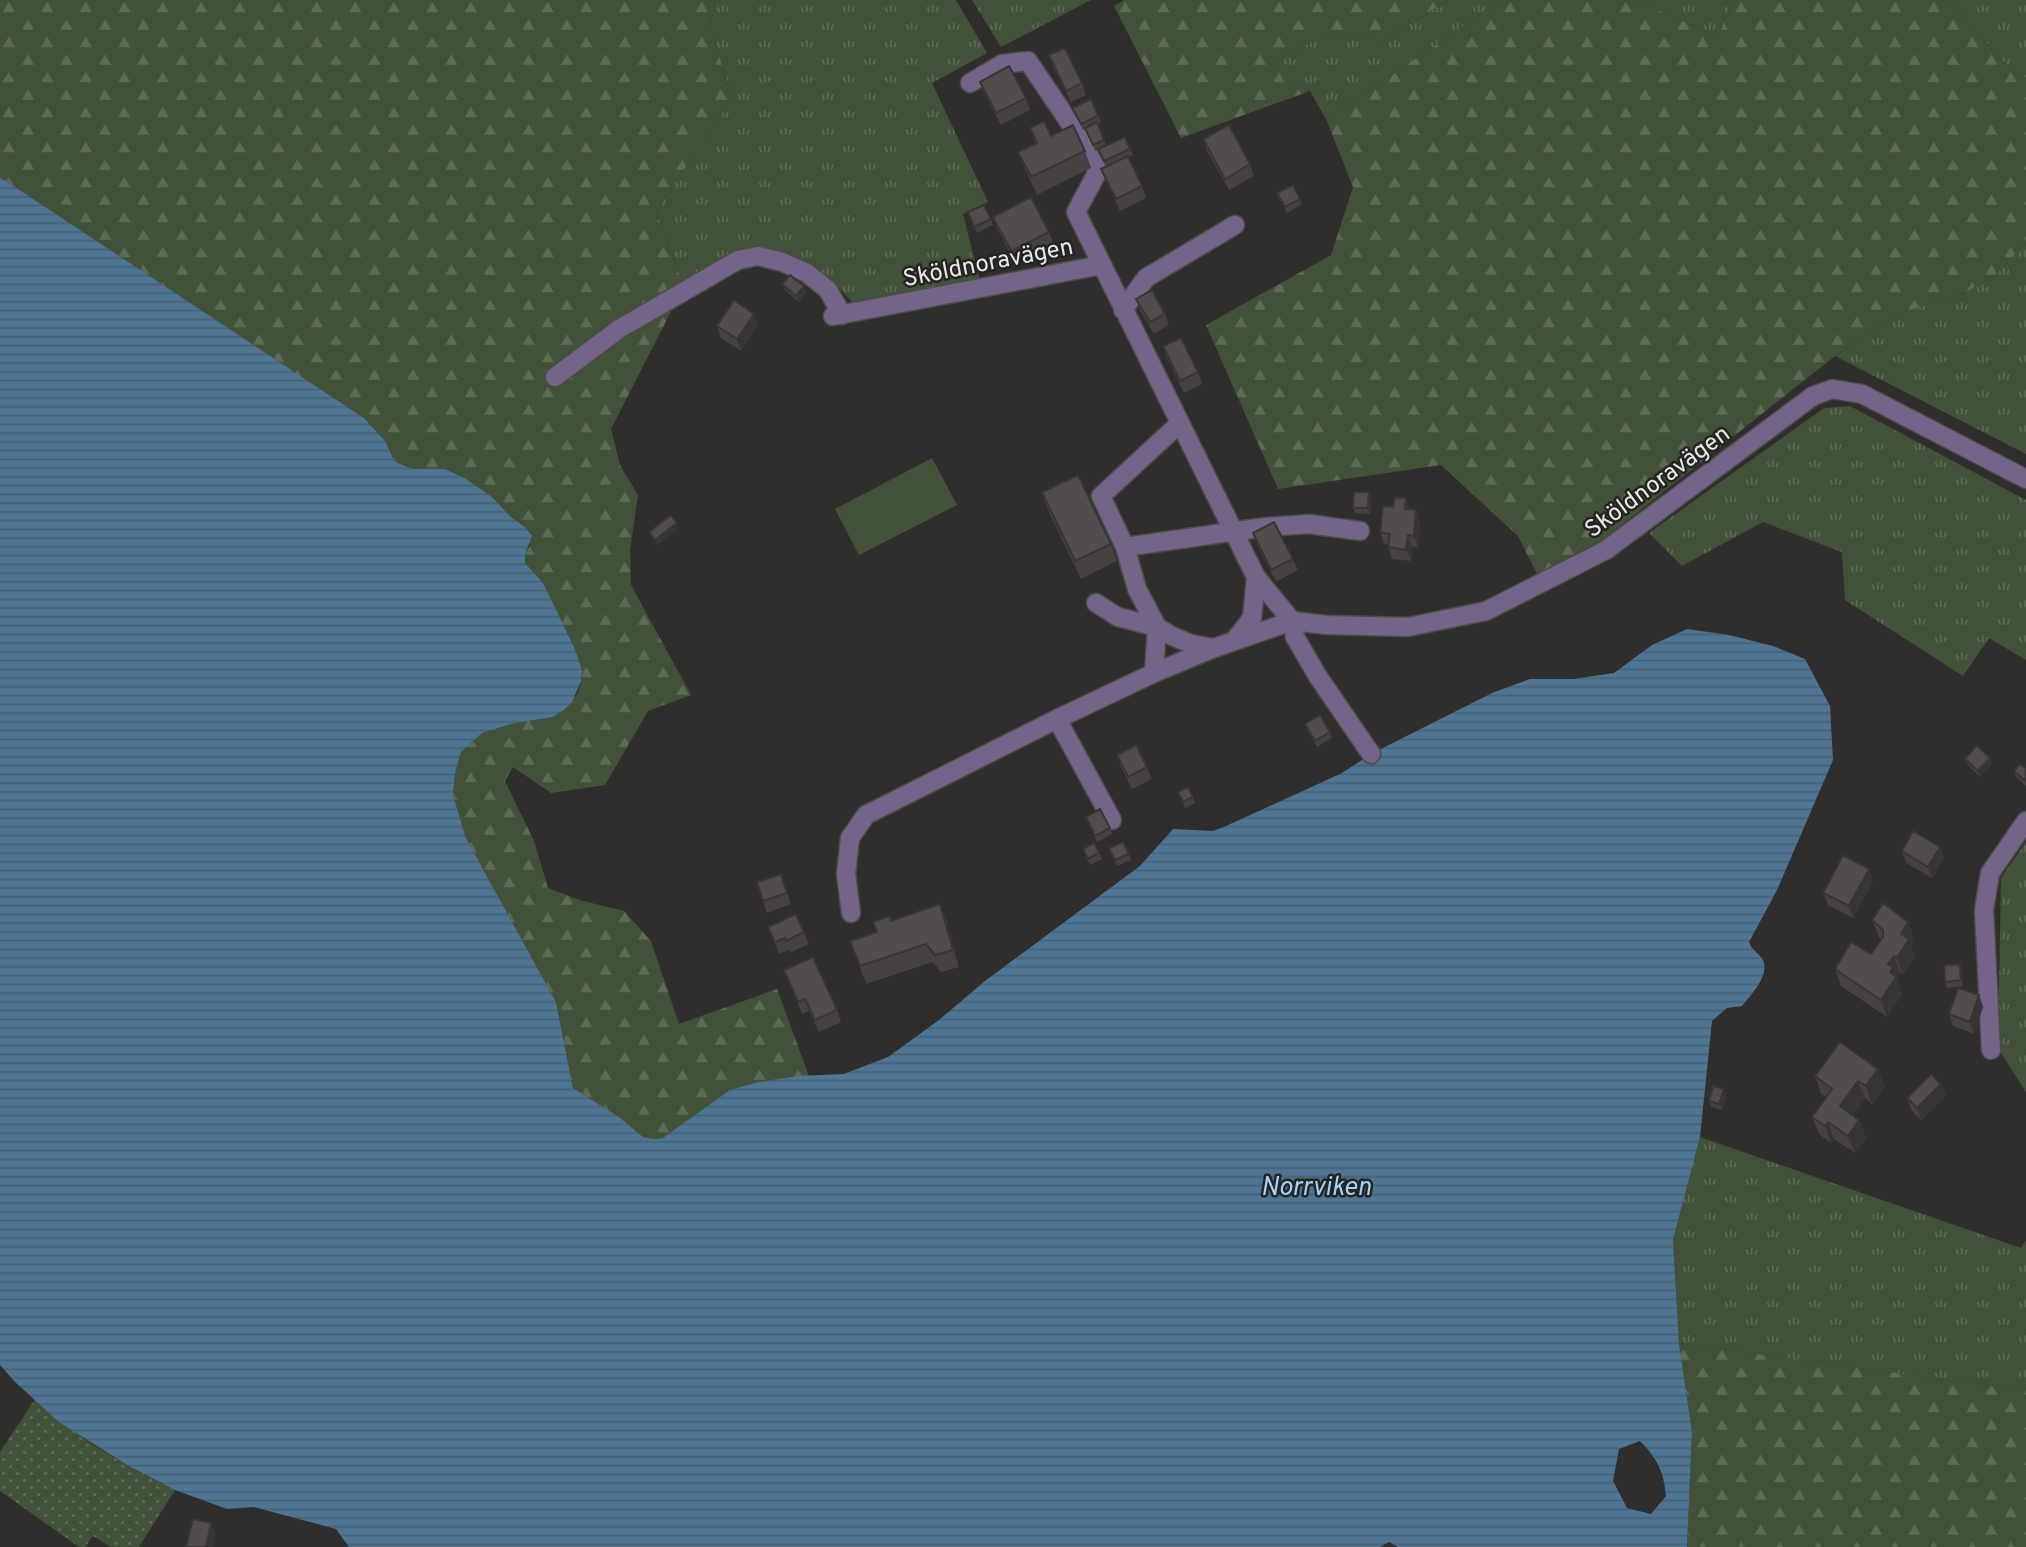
<svg xmlns="http://www.w3.org/2000/svg" width="2026" height="1547" font-family="Overpass,sans-serif">
	<style>
		.grass { fill: url(#grass-tufts) }
		.forest { fill: url(#forest-firs) }
		.park { fill: url(#park-dots) }
		.pitch { fill: #415239 }
		.water { fill: url(#water-rules); fill-rule: evenodd }
		.lines { fill: none; stroke-linecap: round; stroke-linejoin: round }
		.minor-casing { stroke: #4e4c4a; stroke-width: 21 }
		.minor { stroke: #746588; stroke-width: 18 }
		.wall { fill: #454241 }
		.shaded-wall { fill: #383635 }
		.building { fill: #504d4c; stroke: #383635; stroke-width: 2 }
		.labels { text-anchor: middle; stroke-width: 5; stroke-linejoin: round; paint-order: stroke }
		.street-label { font-size: 24px; fill: #eae8e7; stroke: #262422 }
		.water-label { font-size: 26px; font-style: italic; fill: #a1d4fb; stroke: #262422 }
	</style>
	<defs>
		<pattern id="grass-tufts" width="24" height="20" patternUnits="userSpaceOnUse" patternTransform="scale(1.75)"><rect width="24" height="20" fill="#415239"/><path d="M3 7l-1-3M5 7V3M7 7l1-3M15 17l-1-3M17 17v-4M19 17l1-3" fill="none" stroke="#5d6b56"/></pattern>
		<pattern id="forest-firs" width="22" height="20" patternUnits="userSpaceOnUse" patternTransform="scale(1.75)"><rect width="22" height="20" fill="#415239"/><path d="M5 1l3.5 6h-7zM16 11l3.5 6h-7z" fill="#5d6b56"/></pattern>
		<pattern id="park-dots" width="8" height="8" patternUnits="userSpaceOnUse" patternTransform="scale(1.75)"><rect width="8" height="8" fill="#415239"/><path d="M2 2h.1M6 6h.1" fill="none" stroke="#5d6b56" stroke-width="1.8" stroke-linecap="round"/></pattern>
		<pattern id="water-rules" width="6" height="5" patternUnits="userSpaceOnUse" patternTransform="scale(1.75)"><rect width="6" height="5" fill="#4e7694"/><path d="M0 2.5h6" fill="none" stroke="#4a6070"/></pattern>
	</defs>
	<rect width="100%" height="100%" fill="#302e2c"/>
	<path class="grass" d="M 716,0 L 956,0 L 987,53 L 932,83 L 988,202 L 963,214 L 980,281 L 857,307 L 839,288 L 813,267 L 757,251 L 684,286 L 656,211 L 732,98 L 710,25 Z
		M 972,0 L 1091,0 L 1001,47 Z
		M 1449,0 L 1502,0 L 1326,119 L 1310,91 L 1282,81 L 1275,62 L 1328,32 L 1381,41 Z
		M 1636,0 L 1732,0 L 1718,37 Z
		M 1947,0 L 2026,0 L 2026,78 L 2009,67 Z
		M 2026,243 L 2026,454 L 1835,356 L 1897,314 L 1963,294 L 1996,274 Z
		M 1850,406 L 2026,500 L 2026,660 L 1989,638 L 1963,676 L 1845,600 L 1842,552 L 1763,522 L 1682,566 L 1649,533 L 1824,408 Z
		M 2026,842 L 2026,1092 L 1998,1048 L 2001,878 Z
		M 1700,1137 L 2021,1248 L 2026,1240 L 2026,1391 L 1679,1343 L 1673,1240 Z"/>
	<path class="forest" d="M 0,0 L 716,0 L 710,25 L 732,98 L 656,211 L 684,286 L 611,429 L 620,465 L 638,495 L 630,550 L 631,585 L 691,695 L 648,711 L 605,785 L 551,793 L 513,767 L 505,781 L 534,841 L 548,888 L 579,900 L 624,911 L 651,941 L 679,1024 L 777,989 L 809,1076 L 798,1076 L 698,1115 L 663,1138 L 653,1139 L 643,1137 L 619,1117 L 573,1088 L 556,1002 L 466,838 L 453,795 L 455,773 L 461,752 L 482,733 L 511,724 L 553,717 L 564,710 L 578,693 L 581,681 L 582,670 L 575,649 L 543,583 L 525,563 L 525,555 L 530,545 L 525,527 L 511,517 L 492,497 L 445,469 L 412,469 L 395,462 L 385,441 L 364,418 L 0,177 Z
		M 1124,0 L 1449,0 L 1381,41 L 1328,32 L 1275,62 L 1283,81 L 1310,91 L 1181,138 L 1114,6 Z
		M 1502,0 L 1636,0 L 1718,37 L 1732,0 L 1947,0 L 2009,67 L 2026,78 L 2026,243 L 1996,274 L 1963,294 L 1897,314 L 1835,356 L 1604,539 L 1537,574 L 1518,536 L 1441,465 L 1278,489 L 1206,325 L 1331,255 L 1353,187 L 1326,119 Z
		M 1679,1343 L 2026,1391 L 2026,1547 L 1687,1547 L 1692,1432 Z"/>
	<path class="park" d="M 35,1399 C 76,1438 125,1465 175,1490 L 139,1547 L 111,1547 L 93,1536 L 85,1547 L 79,1547 L 0,1491 L 0,1452 Z"/>
	<path class="pitch" d="M 932,458 L 957,505 L 859,555 L 835,509 Z"/>
	<path class="water" d="M 0,177 L 364,418 L 385,441 L 395,462 L 413,469 L 445,469 L 466,479 L 492,497 L 511,517 L 525,527 L 532,536 L 525,555 L 525,563 L 543,583 L 575,649 L 582,670 L 581,681 L 572,702 L 564,710 L 553,717 L 511,724 L 482,733 L 461,752 L 455,773 L 453,795 L 466,838 L 556,1002 L 573,1088 L 619,1117 L 643,1137 L 653,1139 L 663,1138 L 730,1090 L 759,1082 L 798,1076 L 844,1074 L 888,1057 L 939,1020 L 985,981 L 1140,866 L 1173,829 L 1213,831 L 1226,826 L 1342,773 L 1371,754 L 1492,693 L 1530,679 L 1573,679 L 1614,673 L 1652,645 L 1687,629 L 1729,635 L 1773,646 L 1805,659 L 1830,706 L 1833,760 L 1777,890 L 1749,942 C 1752,951 1759,953 1763,960 C 1770,975 1751,995 1742,1006 L 1727,1008 L 1712,1021 L 1700,1137 L 1673,1240 L 1679,1343 L 1692,1432 L 1687,1547 L 1398,1547 L 1389,1542 L 1380,1547 L 349,1547 L 336,1529 L 254,1507 L 227,1509 L 175,1490 L 127,1465 L 59,1422 L 15,1382 L 0,1365 ZM 1640,1441 C 1657,1458 1664,1472 1666,1496 L 1651,1514 L 1627,1508 L 1613,1481 L 1619,1449 Z"/>
	<g class="lines">
		<g class="minor-casing">
			<path id="minor" d="M 970,83 L 1002,64 L 1028,61 L 1076,132 L 1098,171 L 1076,212 L 1256,577 L 1292,621
				M 1123,310 L 1146,278 L 1235,225
				M 833,316 L 1102,265
				M 555,377 L 619,329 L 738,260 L 758,256 L 782,262 L 807,273 L 828,290 L 842,315
				M 1180,423 L 1101,496 L 1125,547 L 1137,589 L 1157,627 L 1172,636 L 1191,644 L 1214,648
				M 1125,547 L 1265,527 L 1309,524 L 1360,531
				M 1096,603 L 1118,617 L 1157,627 L 1154,673
				M 1292,621 L 1295,637 L 1317,675 L 1371,754
				M 1234,641 L 1252,618 L 1256,577
				M 1057,719 L 1112,820
				M 851,913 L 846,874 L 850,838 L 866,815 L 1057,719 L 1154,673 L 1214,648 L 1292,621 L 1327,625 L 1408,627 L 1486,611 L 1606,550 L 1813,396 L 1832,389 L 1862,394 L 2026,479
				M 1991,1050 L 1984,910 L 1990,873 L 2026,821"/>
		</g>
		<use href="#minor" class="minor"/>
	</g>
	<path class="wall" d="M 1049,55 L 1082,83 L 1086,95 L 1071,102 L 1053,67 Z
		M 980,82 L 1026,98 L 1030,110 L 1001,125 L 984,93 Z
		M 1072,108 L 1098,116 L 1101,122 L 1097,123 L 1106,145 L 1125,137 L 1133,155 L 1128,157 L 1142,186 L 1146,198 L 1120,211 L 1106,181 L 1101,169 L 1106,167 L 1098,149 L 1095,151 L 1086,129 L 1083,130 Z
		M 1030,128 L 1051,136 L 1085,151 L 1091,168 L 1037,195 L 1025,169 L 1018,152 L 1035,143 Z
		M 1203,139 L 1250,164 L 1254,176 L 1229,190 L 1207,151 Z
		M 1277,193 L 1300,199 L 1302,204 L 1287,213 Z
		M 984,205 L 993,225 L 977,233 L 970,218 Z
		M 993,217 L 1049,232 L 1053,243 L 1015,263 L 997,228 Z
		M 782,284 L 806,292 L 799,302 L 785,290 Z
		M 1136,299 L 1165,314 L 1169,325 L 1154,334 L 1140,310 Z
		M 758,325 L 741,351 L 721,338 L 717,326 Z
		M 1163,346 L 1198,372 L 1202,384 L 1184,393 L 1167,358 Z
		M 1042,492 L 1111,544 L 1117,561 L 1081,579 L 1048,510 Z
		M 1371,498 L 1370,514 L 1355,513 L 1353,508 Z
		M 1410,510 L 1420,522 L 1418,548 L 1412,546 L 1411,561 L 1392,559 L 1388,547 L 1389,545 L 1384,544 L 1380,532 Z
		M 1253,533 L 1293,559 L 1298,570 L 1276,582 L 1257,545 Z
		M 1305,724 L 1330,732 L 1332,738 L 1317,747 L 1307,730 Z
		M 1117,755 L 1147,767 L 1152,779 L 1132,789 L 1121,767 Z
		M 1990,758 L 1992,763 L 1980,777 L 1967,764 L 1965,759 Z
		M 2026,769 L 2026,786 L 2016,777 L 2014,771 Z
		M 1188,787 L 1195,803 L 1185,808 L 1178,792 Z
		M 1086,817 L 1110,828 L 1112,834 L 1097,842 Z
		M 1123,842 L 1131,860 L 1117,866 L 1109,848 Z
		M 1940,847 L 1944,858 L 1932,878 L 1906,863 L 1902,851 Z
		M 1083,849 L 1099,853 L 1102,859 L 1090,865 Z
		M 781,874 L 791,904 L 767,913 L 757,882 Z
		M 1873,881 L 1853,918 L 1828,905 L 1823,893 Z
		M 1872,920 L 1908,922 L 1914,940 L 1911,945 L 1915,957 L 1903,975 L 1900,973 L 1897,978 L 1902,994 L 1887,1017 L 1841,986 L 1835,969 L 1871,954 L 1881,940 L 1879,937 Z
		M 891,921 L 947,921 L 959,967 L 941,972 L 933,962 L 866,984 L 850,941 L 877,932 Z
		M 768,927 L 804,932 L 809,944 L 790,953 L 789,950 L 779,954 Z
		M 1960,964 L 1962,970 L 1963,986 L 1947,988 L 1945,982 Z
		M 784,970 L 837,1010 L 841,1022 L 819,1032 L 809,1011 L 802,1014 Z
		M 1979,995 L 1983,1007 L 1974,1034 L 1953,1026 L 1949,1014 Z
		M 1878,1069 L 1885,1087 L 1872,1104 L 1865,1098 L 1853,1115 L 1859,1120 L 1866,1138 L 1855,1153 L 1834,1139 L 1831,1143 L 1819,1134 L 1812,1117 L 1826,1097 L 1821,1094 L 1815,1076 Z
		M 1724,1089 L 1726,1095 L 1722,1110 L 1711,1107 L 1709,1101 Z
		M 1946,1095 L 1921,1120 L 1911,1110 L 1907,1098 Z"/>
	<path class="shaded-wall" d="M 804,286 L 806,292 L 799,302 L 796,296 Z
		M 754,314 L 758,325 L 741,351 L 737,339 Z
		M 1369,492 L 1371,498 L 1370,514 L 1368,508 Z
		M 1406,498 L 1410,509 L 1405,509 Z
		M 1416,510 L 1420,522 L 1418,548 L 1414,536 Z
		M 677,523 L 679,528 L 657,546 L 655,540 Z
		M 1408,535 L 1412,546 L 1411,561 L 1406,550 Z
		M 1990,758 L 1992,763 L 1980,777 L 1978,771 Z
		M 1940,847 L 1944,858 L 1932,878 L 1928,867 Z
		M 1869,869 L 1873,881 L 1853,918 L 1849,906 Z
		M 940,904 L 947,921 L 959,967 L 953,950 Z
		M 1908,922 L 1914,940 L 1911,945 L 1915,957 L 1903,975 L 1897,958 L 1901,934 Z
		M 1894,956 L 1900,973 L 1897,978 L 1902,994 L 1887,1017 L 1881,1000 L 1890,972 L 1888,964 Z
		M 1960,964 L 1962,970 L 1963,986 L 1961,980 Z
		M 1979,995 L 1983,1007 L 1974,1034 L 1970,1022 Z
		M 1878,1069 L 1885,1087 L 1872,1104 L 1866,1086 Z
		M 1858,1081 L 1865,1098 L 1846,1124 L 1840,1106 Z
		M 1941,1084 L 1946,1095 L 1921,1120 L 1917,1108 Z
		M 1724,1089 L 1726,1095 L 1722,1110 L 1719,1104 Z
		M 1859,1120 L 1866,1138 L 1855,1153 L 1848,1136 Z
		M 1828,1122 L 1834,1139 L 1831,1143 L 1825,1126 Z
		M 211,1523 L 216,1534 L 213,1547 L 206,1547 Z"/>
	<path class="building" d="M 1065,48 L 1082,83 L 1066,91 L 1049,55 Z
		M 1009,66 L 1026,98 L 996,113 L 980,82 Z
		M 1091,99 L 1098,116 L 1081,124 L 1072,108 Z
		M 1044,121 L 1051,136 L 1073,125 L 1085,151 L 1031,177 L 1018,152 L 1037,143 L 1030,128 Z
		M 1097,122 L 1104,140 L 1093,145 L 1085,128 Z
		M 1229,125 L 1250,164 L 1225,179 L 1203,139 Z
		M 1125,137 L 1130,149 L 1104,161 L 1098,149 Z
		M 1128,156 L 1142,186 L 1116,199 L 1101,169 Z
		M 1293,185 L 1300,199 L 1285,207 L 1277,193 Z
		M 1031,197 L 1049,232 L 1011,251 L 993,217 Z
		M 984,205 L 991,219 L 974,227 L 968,212 Z
		M 790,275 L 804,286 L 796,296 L 782,284 Z
		M 1152,290 L 1165,314 L 1150,322 L 1136,299 Z
		M 734,300 L 754,314 L 737,339 L 717,326 Z
		M 1181,338 L 1198,372 L 1180,381 L 1163,346 Z
		M 1078,475 L 1111,544 L 1075,561 L 1042,492 Z
		M 1354,492 L 1369,492 L 1368,508 L 1353,508 Z
		M 1395,497 L 1406,498 L 1405,509 L 1416,510 L 1414,536 L 1408,535 L 1406,550 L 1388,547 L 1390,534 L 1380,532 L 1383,506 L 1393,507 Z
		M 671,515 L 677,523 L 655,540 L 649,532 Z
		M 1274,522 L 1293,559 L 1271,570 L 1253,533 Z
		M 1320,715 L 1330,732 L 1315,741 L 1305,724 Z
		M 1136,745 L 1147,767 L 1128,777 L 1117,755 Z
		M 1977,745 L 1990,758 L 1978,771 L 1965,759 Z
		M 2020,764 L 2026,769 L 2026,778 L 2024,780 L 2014,771 Z
		M 1188,787 L 1193,797 L 1183,802 L 1178,792 Z
		M 1100,809 L 1110,828 L 1095,836 L 1086,817 Z
		M 1913,831 L 1940,847 L 1928,867 L 1902,851 Z
		M 1123,842 L 1129,854 L 1115,860 L 1109,848 Z
		M 1094,843 L 1099,853 L 1088,859 L 1083,849 Z
		M 1843,855 L 1869,869 L 1849,906 L 1823,893 Z
		M 781,874 L 787,893 L 763,901 L 757,882 Z
		M 1883,903 L 1908,922 L 1901,934 L 1909,939 L 1897,958 L 1894,956 L 1888,964 L 1893,967 L 1890,972 L 1896,977 L 1881,1000 L 1835,969 L 1851,942 L 1871,954 L 1883,937 L 1883,930 L 1872,920 Z
		M 940,904 L 953,950 L 935,955 L 926,944 L 860,966 L 850,941 L 877,932 L 873,922 L 890,916 L 891,921 Z
		M 796,914 L 804,932 L 786,941 L 785,938 L 775,942 L 768,927 Z
		M 813,957 L 837,1010 L 815,1020 L 805,999 L 798,1002 L 784,970 Z
		M 1960,964 L 1961,980 L 1945,982 L 1944,965 Z
		M 1958,988 L 1979,995 L 1970,1022 L 1949,1014 Z
		M 1840,1042 L 1878,1069 L 1866,1086 L 1858,1081 L 1840,1106 L 1859,1120 L 1848,1136 L 1828,1122 L 1825,1126 L 1812,1117 L 1832,1089 L 1815,1076 Z
		M 1931,1074 L 1941,1084 L 1917,1108 L 1907,1098 Z
		M 1713,1086 L 1724,1089 L 1719,1104 L 1709,1101 Z
		M 193,1519 L 211,1523 L 206,1547 L 186,1547 Z"/>
	<g class="labels">
		<g class="street-label">
			<text transform="translate(988 262) rotate(-11)" y="8">Sköldnoravägen</text>
			<text transform="translate(1657 481) rotate(-36)" y="8">Sköldnoravägen</text>
		</g>
		<g class="water-label">
			<text x="1316" y="1195">Norrviken</text>
		</g>
	</g>
</svg>
